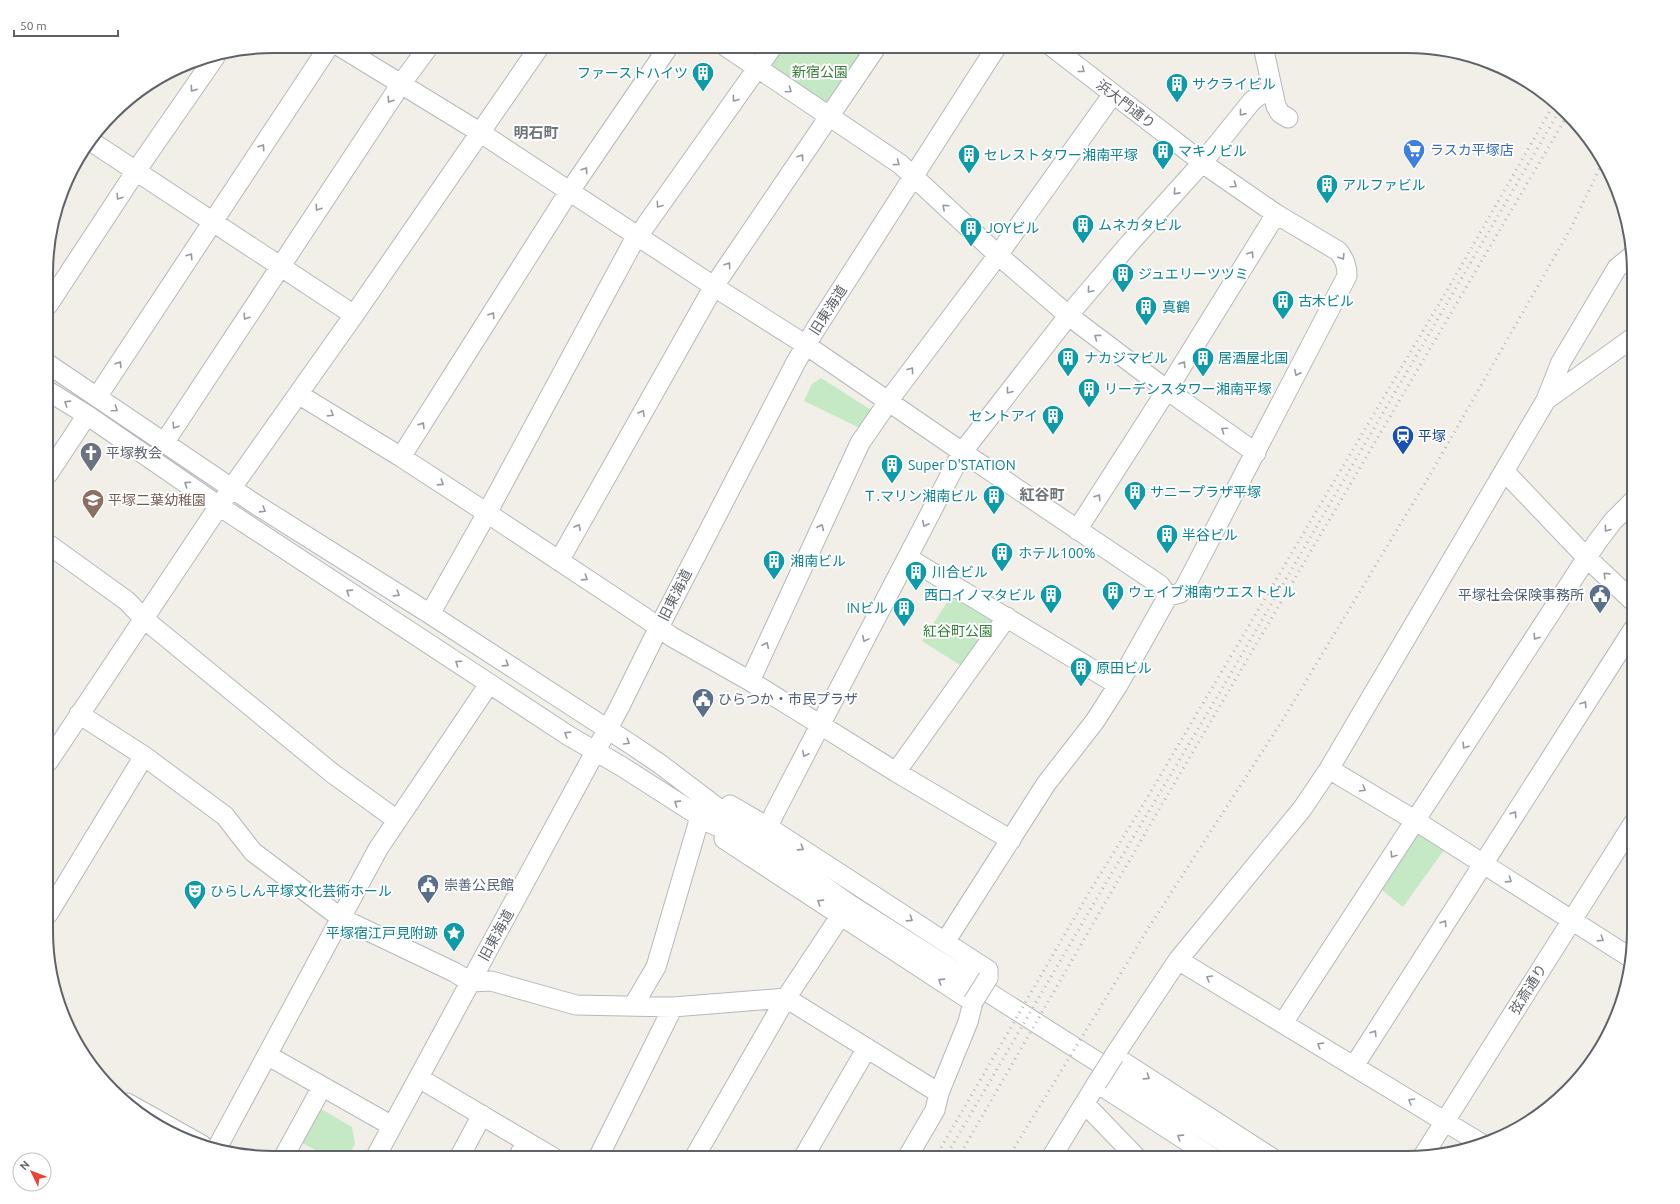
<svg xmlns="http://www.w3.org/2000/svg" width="1680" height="1204" font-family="Ubuntu,'Noto Sans JP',sans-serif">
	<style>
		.green { fill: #c5e8c5 }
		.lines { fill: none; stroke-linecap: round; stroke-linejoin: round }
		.minor-casing { stroke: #b5b8bc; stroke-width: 21 }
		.minor { stroke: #fff; stroke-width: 19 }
		.rail { stroke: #b6b7b8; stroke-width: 3; stroke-dasharray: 1 5; stroke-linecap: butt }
		.minor-bridge-casing { stroke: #b5b8bc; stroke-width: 21; stroke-linecap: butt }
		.minor-bridge { stroke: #fff; stroke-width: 19 }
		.oneway { stroke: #979a9d }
		.labels { text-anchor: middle; stroke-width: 4; stroke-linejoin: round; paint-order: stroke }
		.park-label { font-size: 14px; fill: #348238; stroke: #fff }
		.culture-label { font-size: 14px; fill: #0d838f; stroke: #fff; text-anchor: start }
		.street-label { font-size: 14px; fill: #5f6368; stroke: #fff }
		.shop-label { font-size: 14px; fill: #366cbe; stroke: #fff; text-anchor: start }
		.transit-label { font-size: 14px; fill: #164399; stroke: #fff; text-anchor: start }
		.worship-label { font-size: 14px; fill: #5b616d; stroke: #fff; text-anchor: start }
		.education-label { font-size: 14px; fill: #785e54; stroke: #fff; text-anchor: start }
		.service-label { font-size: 14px; fill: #4e5e75; stroke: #fff; text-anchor: start }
		.neighbourhood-label { font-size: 15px; font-weight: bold; fill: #70757a; stroke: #fff }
		.rim { fill: none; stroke: #5f6368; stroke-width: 2 }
	</style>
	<rect width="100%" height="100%" fill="#f1efe8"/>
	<path class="green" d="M 782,46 L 870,46 L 828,106 L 769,68 L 770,64 Z
		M 821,378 L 871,410 L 860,428 L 804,401 L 812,384 Z
		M 953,593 L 995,619 L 963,667 L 922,641 Z
		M 1417,832 L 1444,850 L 1403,907 L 1378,887 Z
		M 316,1106 L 352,1127 L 355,1144 L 347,1158 L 330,1158 L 297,1140 Z"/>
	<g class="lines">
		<g class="minor-casing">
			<path id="minor" d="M 339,46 L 481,133 L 724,293 L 806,345 L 949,443 L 1160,585 L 1168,596
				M 725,46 L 900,164 L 998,255 L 1069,316 L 1167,390 L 1256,453
				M 1263,46 L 1276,106 L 1280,113 L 1288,118
				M 92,142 L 354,315
				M 48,305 L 136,171 L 215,57
				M 48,364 L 252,502 L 430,614 L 632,745 L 660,764 L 780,855 L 849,904 L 1249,1158
				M 48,391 L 87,415 L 219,506 L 569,736 L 621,766 L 710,823 L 748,840
				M 298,394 L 401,457 L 487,513 L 644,617 L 672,637 L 750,681 L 896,772 L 1011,840
				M 97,397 L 329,46
				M 1546,400 L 1634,337
				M 164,443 L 401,84 L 429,46
				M 401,457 L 563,201 L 669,46
				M 1504,471 L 1587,558 L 1634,602
				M 48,474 L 87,415
				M 1077,530 L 1172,382 L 1276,214
				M 48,544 L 127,601 L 144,619 L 332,773 L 397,820
				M 908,558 L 1118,685
				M 559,561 L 714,286 L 877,46
				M 430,614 L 487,513 L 631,246 L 773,46
				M 750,681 L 860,443 L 895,392 L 998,255 L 1113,94
				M 144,756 L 225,816 L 253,852 L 341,918 L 454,972 L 471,982 L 491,981 L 576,1005 L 673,1007 L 786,998 L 939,1093
				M 48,762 L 219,506 L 354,315 L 540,46
				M 1329,769 L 1416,821 L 1631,958
				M 896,772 L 1007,617
				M 730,805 L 768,827 L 988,970 L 988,978
				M 724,839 L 973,1002 L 968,1022 L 939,1093 L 935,1110 L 907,1158
				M 778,852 L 767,830 L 774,814 L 957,462 L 967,446 L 1072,311 L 1129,244 L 1202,163 L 1252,101 L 1261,94 L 1272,93
				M 48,914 L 144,756 L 79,714
				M 945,942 L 1046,784 L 1095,721 L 1118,685 L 1168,596 L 1180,593 L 1184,589 L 1347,276 C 1347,266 1345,259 1338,251 L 1276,214 L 1211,169 L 1051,46
				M 1178,960 L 1482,1144
				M 633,1006 L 656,967 L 700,817
				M 1283,1023 L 1597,542 L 1613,521 L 1634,500
				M 267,1055 L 392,1126
				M 1354,1066 L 1634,628
				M 419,1078 L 554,1158
				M 127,1103 L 202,1145
				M 1085,1104 L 1137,1158
				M 217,1148 L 378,849 L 489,684
				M 1423,1156 L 1634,822
				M 283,1158 L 322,1087
				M 375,1158 L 619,708 L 659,627 L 796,362 L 815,330 L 997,46
				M 459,1158 L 482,1115
				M 518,1158 L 526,1141
				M 598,1158 L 673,1007
				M 694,1158 L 786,998 L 841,915
				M 803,1158 L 867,1048
				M 1051,1158 L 1097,1083 L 1213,1158
				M 1272,1158 L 1114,1056 L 1178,960 L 1302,809 L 1329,769 L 1546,400 L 1561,362 L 1617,268 L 1633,255"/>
		</g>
		<use href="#minor" class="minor"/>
		<path class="rail" d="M 935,1158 L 1090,891 L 1140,810 L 1456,275 L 1555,102
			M 945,1158 L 1100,893 L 1220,692 L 1561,108
			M 958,1158 L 1154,818 L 1568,114
			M 1008,1158 L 1151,924 L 1282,721 L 1427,480 L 1571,228 L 1603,161"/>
		<g class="minor-bridge-casing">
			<path id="minor-bridge" d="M 973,1002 L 988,978
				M 1097,1083 L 1114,1056"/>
		</g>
		<use href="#minor-bridge" class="minor-bridge"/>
	</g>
	<defs><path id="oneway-chevron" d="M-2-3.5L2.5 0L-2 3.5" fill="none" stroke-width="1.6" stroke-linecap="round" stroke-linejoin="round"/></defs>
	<g class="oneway">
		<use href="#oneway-chevron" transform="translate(1082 70) rotate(38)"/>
		<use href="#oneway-chevron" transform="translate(193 89) rotate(125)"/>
		<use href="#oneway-chevron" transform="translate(789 90) rotate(35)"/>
		<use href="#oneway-chevron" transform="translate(735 99) rotate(126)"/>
		<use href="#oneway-chevron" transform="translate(390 100) rotate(124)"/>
		<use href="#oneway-chevron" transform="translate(1242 113) rotate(129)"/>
		<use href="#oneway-chevron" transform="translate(262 147) rotate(-56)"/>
		<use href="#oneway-chevron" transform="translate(801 157) rotate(-56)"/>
		<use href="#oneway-chevron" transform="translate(897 163) rotate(36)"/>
		<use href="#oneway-chevron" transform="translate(585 170) rotate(-56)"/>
		<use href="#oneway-chevron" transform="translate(1234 185) rotate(35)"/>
		<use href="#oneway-chevron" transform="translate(1176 192) rotate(132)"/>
		<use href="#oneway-chevron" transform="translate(119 197) rotate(123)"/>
		<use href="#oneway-chevron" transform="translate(659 205) rotate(126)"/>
		<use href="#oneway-chevron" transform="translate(945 207) rotate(-137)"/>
		<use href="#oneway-chevron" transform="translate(318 208) rotate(124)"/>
		<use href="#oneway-chevron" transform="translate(1251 254) rotate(-58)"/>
		<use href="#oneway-chevron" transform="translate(190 256) rotate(-57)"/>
		<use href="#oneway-chevron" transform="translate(1342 257) rotate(58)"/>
		<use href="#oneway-chevron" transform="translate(728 265) rotate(-56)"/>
		<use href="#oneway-chevron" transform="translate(1090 290) rotate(130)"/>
		<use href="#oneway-chevron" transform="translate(492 315) rotate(-58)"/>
		<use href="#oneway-chevron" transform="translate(246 317) rotate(123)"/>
		<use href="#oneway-chevron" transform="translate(1097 337) rotate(-143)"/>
		<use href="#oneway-chevron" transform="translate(119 364) rotate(-57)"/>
		<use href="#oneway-chevron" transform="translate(1183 364) rotate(-58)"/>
		<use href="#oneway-chevron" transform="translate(911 370) rotate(-53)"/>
		<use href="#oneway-chevron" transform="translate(1297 373) rotate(117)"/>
		<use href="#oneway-chevron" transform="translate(1009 391) rotate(128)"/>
		<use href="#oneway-chevron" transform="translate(67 403) rotate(-148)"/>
		<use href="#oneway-chevron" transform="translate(115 409) rotate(35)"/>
		<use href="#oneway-chevron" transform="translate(642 413) rotate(-61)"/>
		<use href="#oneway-chevron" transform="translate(331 414) rotate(32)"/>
		<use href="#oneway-chevron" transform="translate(422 425) rotate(-58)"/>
		<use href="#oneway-chevron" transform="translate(175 426) rotate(123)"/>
		<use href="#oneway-chevron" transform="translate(1224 430) rotate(-145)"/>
		<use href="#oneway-chevron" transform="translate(441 483) rotate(33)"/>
		<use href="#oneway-chevron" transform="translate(187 484) rotate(-146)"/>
		<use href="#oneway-chevron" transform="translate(1098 497) rotate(-57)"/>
		<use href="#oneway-chevron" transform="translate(263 510) rotate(32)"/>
		<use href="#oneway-chevron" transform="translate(925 524) rotate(117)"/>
		<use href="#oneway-chevron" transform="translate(578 527) rotate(-61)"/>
		<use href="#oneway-chevron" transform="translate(821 527) rotate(-65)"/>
		<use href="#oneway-chevron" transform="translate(1607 529) rotate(127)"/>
		<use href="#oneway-chevron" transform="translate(1606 575) rotate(-136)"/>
		<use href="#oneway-chevron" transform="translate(585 578) rotate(33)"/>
		<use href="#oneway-chevron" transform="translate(349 592) rotate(-147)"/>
		<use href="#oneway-chevron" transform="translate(397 594) rotate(32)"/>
		<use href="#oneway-chevron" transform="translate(1536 637) rotate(123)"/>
		<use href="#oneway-chevron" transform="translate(865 639) rotate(118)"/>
		<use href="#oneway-chevron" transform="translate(766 645) rotate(-65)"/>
		<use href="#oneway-chevron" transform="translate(458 663) rotate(-146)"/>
		<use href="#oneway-chevron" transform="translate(506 664) rotate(33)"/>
		<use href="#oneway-chevron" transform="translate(1584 704) rotate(-57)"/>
		<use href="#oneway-chevron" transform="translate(567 734) rotate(-148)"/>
		<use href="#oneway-chevron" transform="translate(627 742) rotate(31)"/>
		<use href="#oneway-chevron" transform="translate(1465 746) rotate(123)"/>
		<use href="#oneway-chevron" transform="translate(805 754) rotate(117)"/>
		<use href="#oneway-chevron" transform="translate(1363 789) rotate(31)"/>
		<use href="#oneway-chevron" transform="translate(677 803) rotate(-147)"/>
		<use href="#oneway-chevron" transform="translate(1514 814) rotate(-57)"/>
		<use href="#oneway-chevron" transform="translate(801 848) rotate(33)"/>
		<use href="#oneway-chevron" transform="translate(1393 855) rotate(123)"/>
		<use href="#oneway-chevron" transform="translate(1509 880) rotate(33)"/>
		<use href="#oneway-chevron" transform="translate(820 902) rotate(-148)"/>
		<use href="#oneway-chevron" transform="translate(910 919) rotate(33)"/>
		<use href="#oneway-chevron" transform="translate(1444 923) rotate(-58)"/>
		<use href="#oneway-chevron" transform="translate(1601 939) rotate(32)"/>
		<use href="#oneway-chevron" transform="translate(1209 978) rotate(-149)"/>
		<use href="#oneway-chevron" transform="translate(941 981) rotate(-147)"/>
		<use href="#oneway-chevron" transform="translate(1374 1033) rotate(-58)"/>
		<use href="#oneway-chevron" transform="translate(1320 1045) rotate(-148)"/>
		<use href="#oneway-chevron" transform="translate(1147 1077) rotate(33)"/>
		<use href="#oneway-chevron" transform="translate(1411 1101) rotate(-149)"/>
		<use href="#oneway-chevron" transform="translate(1180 1137) rotate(-147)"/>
	</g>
	<defs>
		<g id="building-pin" transform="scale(1.15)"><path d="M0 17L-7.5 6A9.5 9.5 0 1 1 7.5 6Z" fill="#0f9aa8" stroke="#fff"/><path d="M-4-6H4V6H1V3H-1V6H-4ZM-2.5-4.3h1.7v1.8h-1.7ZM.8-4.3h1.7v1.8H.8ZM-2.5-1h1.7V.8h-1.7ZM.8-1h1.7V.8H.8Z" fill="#fff"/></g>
		<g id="supermarket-pin" transform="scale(1.15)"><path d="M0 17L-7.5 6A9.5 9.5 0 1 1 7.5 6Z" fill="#3f7fe0" stroke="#fff"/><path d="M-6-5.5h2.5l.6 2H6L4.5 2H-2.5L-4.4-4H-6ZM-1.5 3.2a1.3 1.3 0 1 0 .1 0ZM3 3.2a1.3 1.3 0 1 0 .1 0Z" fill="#fff"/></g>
		<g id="station-pin" transform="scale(1.15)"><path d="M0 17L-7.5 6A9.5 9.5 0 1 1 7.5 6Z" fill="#1a4fb4" stroke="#fff"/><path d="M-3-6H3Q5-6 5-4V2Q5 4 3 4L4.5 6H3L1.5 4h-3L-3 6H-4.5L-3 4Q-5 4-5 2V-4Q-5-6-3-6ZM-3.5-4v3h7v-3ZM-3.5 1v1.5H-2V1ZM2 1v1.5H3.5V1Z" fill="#fff"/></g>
		<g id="church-pin" transform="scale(1.15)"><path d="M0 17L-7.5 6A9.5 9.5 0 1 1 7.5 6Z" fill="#6b7280" stroke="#fff"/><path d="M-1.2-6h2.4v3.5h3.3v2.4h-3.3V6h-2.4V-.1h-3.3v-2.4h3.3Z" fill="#fff"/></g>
		<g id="school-pin" transform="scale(1.15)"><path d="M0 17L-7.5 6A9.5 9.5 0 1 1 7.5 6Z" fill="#8d6e63" stroke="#fff"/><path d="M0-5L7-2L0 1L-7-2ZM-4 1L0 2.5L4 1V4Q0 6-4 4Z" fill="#fff"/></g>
		<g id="civic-pin" transform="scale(1.15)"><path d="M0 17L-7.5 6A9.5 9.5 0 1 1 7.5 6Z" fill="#5c6f8a" stroke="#fff"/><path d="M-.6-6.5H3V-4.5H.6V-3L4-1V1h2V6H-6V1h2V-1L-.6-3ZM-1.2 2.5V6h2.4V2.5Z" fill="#fff"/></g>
		<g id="theatre-pin" transform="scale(1.15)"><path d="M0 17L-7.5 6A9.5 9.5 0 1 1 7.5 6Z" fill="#0f9aa8" stroke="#fff"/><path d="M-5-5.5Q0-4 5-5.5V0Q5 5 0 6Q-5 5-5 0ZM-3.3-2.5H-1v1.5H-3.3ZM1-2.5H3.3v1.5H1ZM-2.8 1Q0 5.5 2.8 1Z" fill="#fff"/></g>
		<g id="sight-pin" transform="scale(1.15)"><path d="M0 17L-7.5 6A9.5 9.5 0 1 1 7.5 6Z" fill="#0f9aa8" stroke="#fff"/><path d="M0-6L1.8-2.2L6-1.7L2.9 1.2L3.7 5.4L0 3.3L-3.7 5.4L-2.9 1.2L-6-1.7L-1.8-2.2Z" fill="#fff"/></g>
	</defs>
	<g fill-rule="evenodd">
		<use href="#building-pin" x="703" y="73"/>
		<use href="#building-pin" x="1177" y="84"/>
		<use href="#supermarket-pin" x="1414" y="150"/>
		<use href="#building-pin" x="1163" y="151"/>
		<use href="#building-pin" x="969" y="155"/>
		<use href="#building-pin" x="1327" y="185"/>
		<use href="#building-pin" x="1083" y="225"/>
		<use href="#building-pin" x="971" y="228"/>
		<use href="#building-pin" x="1123" y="274"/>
		<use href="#building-pin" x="1283" y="301"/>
		<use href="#building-pin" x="1146" y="307"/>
		<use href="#building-pin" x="1068" y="358"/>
		<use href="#building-pin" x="1203" y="358"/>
		<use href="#building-pin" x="1089" y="389"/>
		<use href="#building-pin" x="1053" y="416"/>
		<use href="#station-pin" x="1403" y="436"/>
		<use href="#church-pin" x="91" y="453"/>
		<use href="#building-pin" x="892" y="465"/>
		<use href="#building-pin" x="1135" y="492"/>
		<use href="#building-pin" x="994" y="496"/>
		<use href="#school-pin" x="93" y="500"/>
		<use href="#building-pin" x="1167" y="535"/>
		<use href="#building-pin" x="1002" y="553"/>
		<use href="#building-pin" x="774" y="561"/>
		<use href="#building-pin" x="916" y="572"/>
		<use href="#building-pin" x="1113" y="592"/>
		<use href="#building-pin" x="1051" y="595"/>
		<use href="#civic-pin" x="1600" y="595"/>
		<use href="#building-pin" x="904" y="608"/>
		<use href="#building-pin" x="1081" y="668"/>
		<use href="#civic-pin" x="703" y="699"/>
		<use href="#civic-pin" x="428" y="885"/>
		<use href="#theatre-pin" x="195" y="891"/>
		<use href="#sight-pin" x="454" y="933"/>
	</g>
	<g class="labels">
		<g class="park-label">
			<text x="820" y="77">新宿公園</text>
			<text x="958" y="636">紅谷町公園</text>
		</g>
		<g class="culture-label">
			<text x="688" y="78" text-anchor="end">ファーストハイツ</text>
			<text x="1192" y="89">サクライビル</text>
			<text x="1178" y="156">マキノビル</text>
			<text x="984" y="160">セレストタワー湘南平塚</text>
			<text x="1342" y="190">アルファビル</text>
			<text x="1098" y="230">ムネカタビル</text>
			<text x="986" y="233">JOYビル</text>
			<text x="1138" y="279">ジュエリーツツミ</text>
			<text x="1298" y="306">古木ビル</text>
			<text x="1162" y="312">真鶴</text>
			<text x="1084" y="363">ナカジマビル</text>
			<text x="1218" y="363">居酒屋北国</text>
			<text x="1104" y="394">リーデンスタワー湘南平塚</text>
			<text x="1038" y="421" text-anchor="end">セントアイ</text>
			<text x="908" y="470">Super D'STATION</text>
			<text x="1150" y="497">サニープラザ平塚</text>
			<text x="978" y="501" text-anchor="end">Ｔ.マリン湘南ビル</text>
			<text x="1182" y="540">半谷ビル</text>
			<text x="1018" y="558">ホテル100%</text>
			<text x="790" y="566">湘南ビル</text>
			<text x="932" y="577">川合ビル</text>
			<text x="1128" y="597">ウェイブ湘南ウエストビル</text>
			<text x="1036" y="600" text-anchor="end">西口イノマタビル</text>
			<text x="888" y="613" text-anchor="end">INビル</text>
			<text x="1096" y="673">原田ビル</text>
			<text x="210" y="896">ひらしん平塚文化芸術ホール</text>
			<text x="438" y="938" text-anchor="end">平塚宿江戸見附跡</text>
		</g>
		<g class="street-label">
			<text transform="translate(1126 104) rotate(38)" y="5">浜大門通り</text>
			<text transform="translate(828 310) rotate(-57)" y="5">旧東海道</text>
			<text transform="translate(675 595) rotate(-63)" y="5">旧東海道</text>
			<text transform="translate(496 935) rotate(-61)" y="5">旧東海道</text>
			<text transform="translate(1528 989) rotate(-58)" y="5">弦斎通り</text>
		</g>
		<g class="shop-label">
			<text x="1430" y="155">ラスカ平塚店</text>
		</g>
		<g class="transit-label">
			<text x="1418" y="441">平塚</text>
		</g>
		<g class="worship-label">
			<text x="106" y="458">平塚教会</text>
		</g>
		<g class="education-label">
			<text x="108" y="505">平塚二葉幼稚園</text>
		</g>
		<g class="service-label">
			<text x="1584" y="600" text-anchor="end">平塚社会保険事務所</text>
			<text x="718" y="704">ひらつか・市民プラザ</text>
			<text x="444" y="890">崇善公民館</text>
		</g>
		<g class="neighbourhood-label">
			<text x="536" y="138">明石町</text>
			<text x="1042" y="500">紅谷町</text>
		</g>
	</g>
	<path d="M0 0H1680V1204H0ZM273 53H1407A220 220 0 0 1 1627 273V931A220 220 0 0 1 1407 1151H273A220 220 0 0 1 53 931V273A220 220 0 0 1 273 53Z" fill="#fff" fill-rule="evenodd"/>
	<path class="rim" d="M273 53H1407A220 220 0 0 1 1627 273V931A220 220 0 0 1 1407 1151H273A220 220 0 0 1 53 931V273A220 220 0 0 1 273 53Z"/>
	<g transform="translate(32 1172) rotate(313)"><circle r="19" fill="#ffffff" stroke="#bfc1c3"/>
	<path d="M0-3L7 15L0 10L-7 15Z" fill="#ea4335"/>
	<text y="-6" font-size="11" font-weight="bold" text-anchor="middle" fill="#5f6368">N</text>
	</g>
	<path d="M14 30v6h104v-6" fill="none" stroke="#5f6368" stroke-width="2"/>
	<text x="20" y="30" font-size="12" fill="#5f6368" stroke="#ffffff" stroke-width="3" paint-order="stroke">50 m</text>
</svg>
